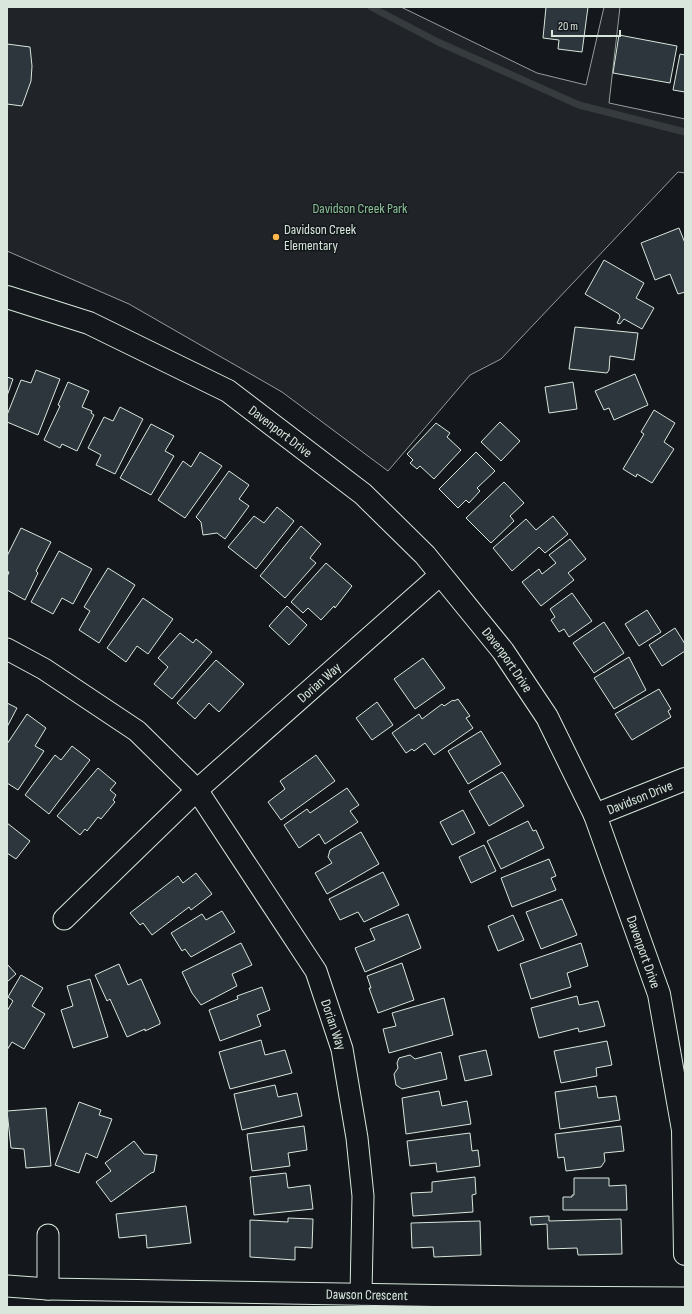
<svg xmlns="http://www.w3.org/2000/svg" width="692" height="1314" font-family="'Sofia Sans Condensed',sans-serif">
	<style>
		.green { fill: #202428; stroke: #939e99 }
		.lines { fill: none; stroke-linecap: round; stroke-linejoin: round }
		.stream { stroke: #363b3e; stroke-width: 7 }
		.building { fill: #2c363c; stroke: #d8e6dc }
		.street-casing { stroke: #d8e6dc; stroke-width: 23 }
		.secondary-casing { stroke: #d8e6dc; stroke-width: 24 }
		.street { stroke: #14181c; stroke-width: 21 }
		.secondary { stroke: #14181c; stroke-width: 22 }
		.poi-dot { fill: #ffb74d; stroke: #14181c; stroke-width: 1.5 }
		.labels { text-anchor: middle; stroke-width: 3; stroke-linejoin: round; paint-order: stroke }
		.park-label { font-size: 14px; fill: #8ac095; stroke: #14181c }
		.poi-label { font-size: 14px; fill: #d8e6dc; stroke: #14181c; text-anchor: start }
		.street-label { font-size: 14px; fill: #d8e6dc; stroke: #14181c }
	</style>
	<rect width="100%" height="100%" fill="#14181c"/>
	<path class="green" d="M 7,7 L 401,7 L 537,73 L 586,85 L 604,7 L 620,7 L 609,103 L 685,119 L 685,173 L 678,172 L 501,359 L 470,375 L 388,471 L 282,392 L 129,304 L 7,251 Z"/>
	<g class="lines">
		<path class="stream" d="M 371,7 L 438,42 L 579,105 L 685,132"/>
	</g>
	<path class="building" d="M 546,7 L 588,7 L 582,52 L 558,49 L 559,40 L 543,38 Z
		M 619,35 L 677,46 L 670,83 L 613,73 Z
		M 7,44 L 30,47 L 32,66 L 31,81 L 22,106 L 7,104 Z
		M 680,54 L 685,55 L 685,92 L 673,90 Z
		M 679,228 L 685,243 L 685,292 L 678,294 L 670,274 L 655,280 L 641,243 Z
		M 604,260 L 644,283 L 636,298 L 654,308 L 642,329 L 624,319 L 620,324 L 617,323 L 620,317 L 619,314 L 585,294 Z
		M 575,327 L 638,333 L 634,360 L 610,356 L 609,370 L 607,373 L 569,369 Z
		M 36,370 L 60,379 L 38,435 L 7,422 L 7,415 L 21,380 L 31,383 Z
		M 635,374 L 648,405 L 614,420 L 609,408 L 604,410 L 595,391 Z
		M 7,377 L 13,379 L 7,396 Z
		M 68,382 L 89,391 L 82,407 L 92,411 L 91,413 L 94,415 L 77,451 L 62,444 L 60,448 L 44,440 L 60,406 L 58,405 Z
		M 573,382 L 577,409 L 549,413 L 545,387 Z
		M 120,407 L 143,419 L 115,474 L 96,465 L 101,455 L 88,448 L 104,417 L 113,421 Z
		M 654,410 L 675,423 L 664,442 L 674,449 L 652,483 L 637,474 L 636,477 L 623,469 L 644,434 L 641,432 Z
		M 500,422 L 520,441 L 501,461 L 481,442 Z
		M 436,423 L 450,433 L 447,437 L 461,450 L 434,479 L 420,466 L 417,469 L 410,463 L 413,460 L 407,454 Z
		M 151,424 L 174,436 L 165,451 L 174,456 L 151,495 L 120,478 Z
		M 200,452 L 222,466 L 185,518 L 158,500 L 183,461 L 191,467 Z
		M 476,452 L 495,471 L 477,488 L 480,491 L 469,503 L 466,500 L 458,508 L 439,489 Z
		M 229,471 L 249,485 L 239,499 L 249,506 L 225,539 L 217,533 L 203,535 L 201,522 L 196,517 Z
		M 504,482 L 524,503 L 510,516 L 514,521 L 491,543 L 466,518 Z
		M 277,507 L 294,521 L 256,569 L 228,547 L 254,516 L 264,523 Z
		M 553,516 L 568,534 L 545,553 L 539,547 L 512,571 L 493,548 L 526,519 L 536,530 Z
		M 301,526 L 321,544 L 310,558 L 316,563 L 285,598 L 260,576 Z
		M 21,528 L 51,542 L 36,571 L 38,573 L 25,600 L 7,590 L 7,577 L 9,572 L 7,571 L 7,556 Z
		M 570,539 L 586,559 L 568,573 L 574,580 L 541,606 L 522,582 L 539,569 L 542,574 L 556,563 L 549,555 Z
		M 59,551 L 92,569 L 73,604 L 62,598 L 53,614 L 31,602 Z
		M 326,563 L 352,586 L 335,608 L 334,606 L 321,620 L 308,608 L 303,613 L 291,602 Z
		M 108,568 L 135,585 L 99,643 L 79,630 L 90,611 L 84,607 Z
		M 572,593 L 592,621 L 569,637 L 564,629 L 559,632 L 551,620 L 555,617 L 550,609 Z
		M 143,598 L 173,619 L 148,654 L 137,646 L 126,662 L 107,648 Z
		M 287,606 L 307,625 L 289,645 L 269,626 Z
		M 647,610 L 661,632 L 639,646 L 625,624 Z
		M 604,622 L 624,653 L 594,673 L 573,643 Z
		M 675,628 L 685,644 L 685,651 L 662,666 L 649,645 Z
		M 180,633 L 193,643 L 196,639 L 212,652 L 172,699 L 154,684 L 168,667 L 158,658 Z
		M 629,657 L 646,690 L 614,709 L 594,678 Z
		M 423,658 L 445,688 L 415,709 L 394,679 Z
		M 216,660 L 244,684 L 219,712 L 209,703 L 195,719 L 177,703 Z
		M 659,689 L 671,709 L 668,711 L 671,717 L 632,740 L 615,714 Z
		M 458,699 L 470,716 L 466,718 L 473,728 L 434,755 L 425,743 L 414,751 L 412,749 L 406,753 L 392,733 L 419,714 L 422,719 L 442,704 L 444,706 L 453,700 L 454,701 Z
		M 377,702 L 393,725 L 372,740 L 356,718 Z
		M 7,703 L 17,708 L 7,727 Z
		M 27,714 L 46,728 L 35,746 L 44,751 L 18,790 L 7,783 L 7,744 Z
		M 481,731 L 501,764 L 468,784 L 448,751 Z
		M 72,746 L 90,760 L 49,814 L 25,795 L 55,755 L 61,760 Z
		M 316,755 L 335,781 L 281,820 L 268,802 L 285,789 L 280,781 Z
		M 98,768 L 116,783 L 110,790 L 116,795 L 113,800 L 115,802 L 101,819 L 98,817 L 87,831 L 85,829 L 80,835 L 57,816 Z
		M 502,772 L 504,774 L 524,806 L 489,826 L 469,791 Z
		M 347,788 L 359,805 L 350,811 L 358,822 L 325,844 L 319,834 L 299,848 L 284,825 L 307,809 L 310,813 Z
		M 463,810 L 475,833 L 452,845 L 440,822 Z
		M 528,821 L 533,831 L 536,830 L 544,848 L 501,869 L 487,841 Z
		M 7,823 L 30,841 L 16,859 L 7,853 Z
		M 361,832 L 379,864 L 327,894 L 315,873 L 332,863 L 328,857 L 330,850 Z
		M 484,845 L 496,871 L 471,883 L 459,857 Z
		M 549,859 L 556,876 L 551,878 L 556,890 L 512,907 L 501,878 Z
		M 383,872 L 399,905 L 364,922 L 358,912 L 340,920 L 329,899 Z
		M 196,873 L 212,894 L 191,910 L 189,907 L 152,935 L 143,923 L 140,925 L 130,913 L 178,876 L 183,883 Z
		M 562,899 L 577,935 L 541,949 L 526,912 Z
		M 222,911 L 235,932 L 191,957 L 185,949 L 182,951 L 171,933 L 202,914 L 206,920 Z
		M 408,914 L 421,948 L 365,972 L 355,948 L 375,940 L 370,929 Z
		M 513,915 L 524,940 L 498,951 L 488,926 Z
		M 241,943 L 252,965 L 232,974 L 237,986 L 201,1005 L 192,993 L 182,972 Z
		M 581,943 L 588,966 L 567,973 L 571,987 L 531,999 L 520,964 Z
		M 402,963 L 414,1000 L 378,1013 L 369,988 L 371,988 L 367,976 Z
		M 7,964 L 16,974 L 7,982 Z
		M 119,964 L 128,985 L 141,979 L 160,1022 L 160,1024 L 145,1031 L 145,1029 L 127,1037 L 110,999 L 107,1001 L 95,975 Z
		M 21,975 L 43,988 L 32,1006 L 45,1014 L 24,1049 L 12,1042 L 7,1050 L 7,1011 L 13,1001 L 8,997 Z
		M 90,979 L 108,1037 L 73,1048 L 61,1010 L 73,1006 L 67,986 Z
		M 262,987 L 270,1010 L 257,1015 L 261,1026 L 220,1041 L 209,1010 L 238,999 L 237,996 Z
		M 577,996 L 579,1005 L 598,1001 L 605,1026 L 579,1032 L 578,1028 L 539,1038 L 531,1008 Z
		M 444,998 L 453,1035 L 389,1053 L 383,1029 L 396,1026 L 392,1013 Z
		M 261,1040 L 265,1055 L 285,1050 L 292,1073 L 230,1089 L 219,1052 Z
		M 607,1041 L 612,1065 L 596,1068 L 597,1076 L 561,1083 L 554,1051 Z
		M 486,1050 L 492,1075 L 465,1081 L 459,1056 Z
		M 441,1052 L 447,1079 L 402,1089 L 396,1085 L 394,1074 L 398,1068 L 397,1063 L 399,1058 L 410,1055 L 415,1059 Z
		M 275,1085 L 278,1097 L 297,1093 L 302,1116 L 242,1130 L 234,1094 Z
		M 596,1086 L 598,1098 L 616,1096 L 620,1120 L 560,1129 L 555,1092 Z
		M 439,1091 L 442,1106 L 467,1101 L 471,1124 L 406,1134 L 402,1098 Z
		M 79,1102 L 101,1110 L 99,1115 L 112,1119 L 97,1158 L 86,1153 L 79,1173 L 55,1165 Z
		M 46,1108 L 51,1166 L 26,1168 L 24,1149 L 11,1148 L 7,1111 Z
		M 304,1126 L 307,1150 L 288,1153 L 290,1166 L 252,1171 L 247,1134 Z
		M 621,1126 L 624,1151 L 604,1153 L 605,1161 L 601,1167 L 566,1171 L 564,1157 L 558,1158 L 555,1134 Z
		M 470,1133 L 472,1151 L 478,1150 L 480,1166 L 437,1172 L 436,1163 L 410,1166 L 407,1141 Z
		M 134,1141 L 144,1154 L 157,1155 L 154,1172 L 151,1173 L 111,1202 L 96,1182 L 111,1171 L 105,1163 Z
		M 286,1173 L 288,1188 L 310,1185 L 313,1209 L 254,1215 L 250,1177 Z
		M 475,1177 L 476,1194 L 472,1195 L 473,1212 L 413,1216 L 411,1193 L 432,1192 L 432,1182 Z
		M 574,1178 L 609,1178 L 609,1186 L 626,1185 L 627,1210 L 563,1210 L 563,1197 L 572,1197 L 572,1195 L 574,1195 Z
		M 186,1206 L 191,1243 L 147,1248 L 146,1235 L 119,1238 L 116,1214 Z
		M 549,1216 L 549,1221 L 621,1219 L 622,1254 L 578,1255 L 577,1248 L 548,1249 L 547,1224 L 531,1225 L 530,1217 Z
		M 288,1218 L 313,1219 L 312,1248 L 295,1247 L 295,1260 L 250,1257 L 250,1220 L 288,1222 Z
		M 480,1221 L 481,1255 L 434,1257 L 433,1247 L 412,1248 L 411,1223 Z"/>
	<g class="lines">
		<g class="street-casing">
			<g id="street">
				<path id="s1" d="M 7,649 L 44,669 L 137,731 L 197,790 L 316,971 L 342,1049 L 357,1138 L 363,1196 L 361,1294"/>
				<path id="s2" d="M 64,919 L 197,790 L 440,575"/>
				<path d="M 48,1235 L 48,1289"/>
				<path id="s3" d="M 7,1286 L 48,1289 L 522,1297 L 685,1298"/>
			</g>
		</g>
		<g class="secondary-casing">
			<g id="secondary">
				<path id="s4" d="M 7,297 L 89,323 L 228,391 L 363,494 L 425,555 L 503,651 L 547,717 L 595,815 L 659,994 L 683,1130 L 685,1254"/>
				<path id="s5" d="M 595,815 L 685,779"/>
			</g>
		</g>
		<use href="#street" class="street"/>
		<use href="#secondary" class="secondary"/>
	</g>
	<circle class="poi-dot" cx="276" cy="237" r="4"/>
	<g class="labels">
		<g class="park-label">
			<text x="360" y="213">Davidson Creek Park</text>
		</g>
		<g class="poi-label">
			<text x="284" y="234">Davidson Creek<tspan x="284" dy="16">Elementary</tspan></text>
		</g>
		<g class="street-label">
			<text dy="5" stroke="none"><textPath href="#s4" startOffset="307">Davenport Drive</textPath></text>
			<text dy="5" stroke="none"><textPath href="#s4" startOffset="631">Davenport Drive</textPath></text>
			<text dy="5" stroke="none"><textPath href="#s2" startOffset="348">Dorian Way</textPath></text>
			<text dy="5" stroke="none"><textPath href="#s5" startOffset="48">Davidson Drive</textPath></text>
			<text dy="5" stroke="none"><textPath href="#s4" startOffset="955">Davenport Drive</textPath></text>
			<text dy="5" stroke="none"><textPath href="#s1" startOffset="511">Dorian Way</textPath></text>
			<text dy="5" stroke="none"><textPath href="#s3" startOffset="360">Dawson Crescent</textPath></text>
		</g>
	</g>
	<rect width="692" height="1314" fill="none" stroke="#d8e6dc" stroke-width="16"/>
	<path d="M552 30v6h68v-6" fill="none" stroke="#d8e6dc" stroke-width="2"/>
	<text x="558" y="30" font-size="12" fill="#d8e6dc" stroke="#14181c" stroke-width="3" paint-order="stroke">20 m</text>
</svg>
